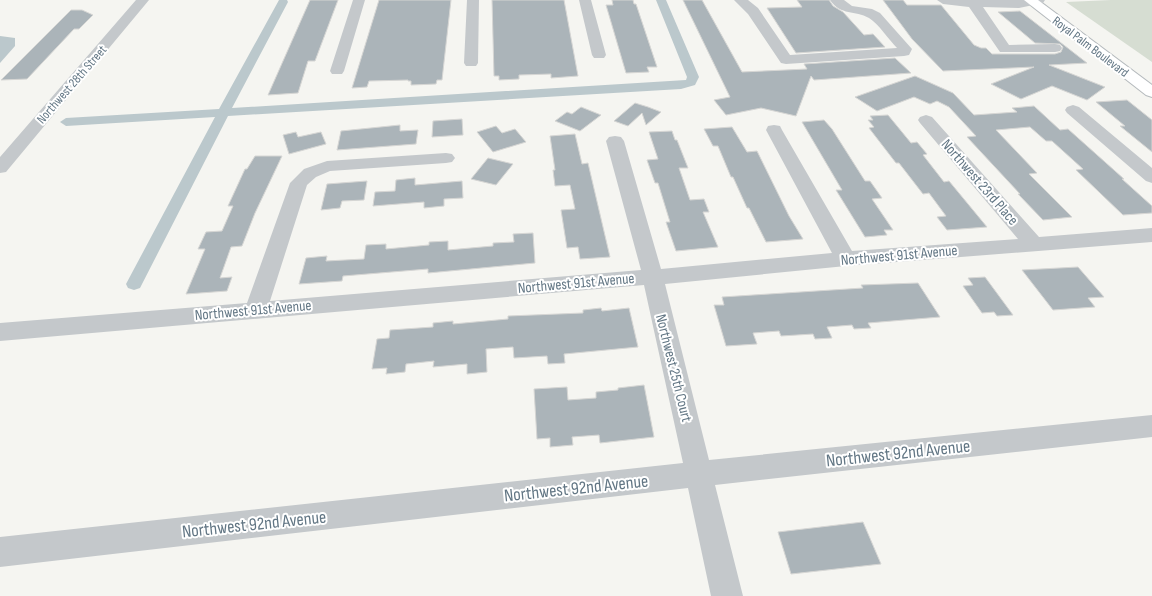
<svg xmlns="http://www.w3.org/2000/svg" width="1152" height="596" font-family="'Sofia Sans Condensed',sans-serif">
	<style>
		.green { fill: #d6ddd2 }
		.water { fill: #bbc8cc }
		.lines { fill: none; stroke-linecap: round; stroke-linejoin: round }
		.canal { fill: #bbc8cc; fill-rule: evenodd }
		.building { fill: #abb4b9; stroke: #d6d6d4 }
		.major-casing { stroke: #b5babd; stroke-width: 2 }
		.minor { fill: #c4c8cb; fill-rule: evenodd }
		.major { fill: #fff; fill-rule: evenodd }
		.labels { text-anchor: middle; stroke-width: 4; stroke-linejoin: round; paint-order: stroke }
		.far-street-label { font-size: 13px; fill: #627684; stroke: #fff }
		.street-label { font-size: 15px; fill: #627684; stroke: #fff }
		.near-street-label { font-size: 18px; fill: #627684; stroke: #fff }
	</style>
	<rect width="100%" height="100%" fill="#f5f5f1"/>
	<path class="green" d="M 1111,0 L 1152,0 L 1152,62 L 1066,2 Z"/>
	<path class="water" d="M 0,36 L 15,38 L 15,46 L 0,63 Z"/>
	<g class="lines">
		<path class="canal" d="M 279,0 L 287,0 L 288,2 L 232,108 L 686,80 L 687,77 L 656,0 L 666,0 L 699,77 L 695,85 L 681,89 L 228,116 L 140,288 L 134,290 L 128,288 L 126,284 L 215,117 L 66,126 L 60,122 L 66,118 L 219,109 Z"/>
	</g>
	<path class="building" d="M 310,0 L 338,0 L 315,61 L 308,61 L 298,93 L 268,95 Z
		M 379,0 L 451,0 L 442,80 L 437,80 L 436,84 L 411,85 L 411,81 L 408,81 L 408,80 L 369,81 L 367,87 L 352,88 Z
		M 492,0 L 564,0 L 578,76 L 551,78 L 551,74 L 519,75 L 519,79 L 499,80 L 499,76 L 494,76 Z
		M 612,0 L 633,0 L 634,4 L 636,4 L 657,67 L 647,67 L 649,72 L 626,73 L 606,5 L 613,5 Z
		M 683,0 L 702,0 L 742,72 L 807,69 L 804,64 L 895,58 L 911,73 L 814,80 L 811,76 L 796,116 L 761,108 L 726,115 L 714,100 L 730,97 Z
		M 797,0 L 829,0 L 833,6 L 843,12 L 864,35 L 873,34 L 885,47 L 796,53 L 767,8 L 802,7 Z
		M 883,0 L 903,0 L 907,5 L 941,5 L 974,45 L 981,48 L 986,48 L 992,54 L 1055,54 L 1061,52 L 1063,47 L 1060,44 L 1035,43 L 998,12 L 1020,11 L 1087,63 L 1049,65 L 1105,87 L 1087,100 L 1052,86 L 1021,99 L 991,84 L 1034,67 L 943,71 L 912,39 Z
		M 71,10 L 82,10 L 93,15 L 79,29 L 74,29 L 27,79 L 1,80 Z
		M 915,76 L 953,93 L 974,115 L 1017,112 L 1012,108 L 1034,106 L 1060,130 L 1068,129 L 1124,179 L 1122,179 L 1152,206 L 1152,213 L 1123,215 L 1076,170 L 1083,169 L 1052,141 L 1046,141 L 1030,127 L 996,130 L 1037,173 L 1029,174 L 1072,217 L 1043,220 L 1018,194 L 1020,194 L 967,137 L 976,136 L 949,107 L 937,101 L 930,104 L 914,97 L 877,111 L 855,97 Z
		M 1127,100 L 1152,120 L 1152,152 L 1120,126 L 1125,126 L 1096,102 Z
		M 635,103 L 648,107 L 661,112 L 646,125 L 642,113 L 628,126 L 614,121 Z
		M 581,107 L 601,115 L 580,131 L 555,121 L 567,112 L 572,114 Z
		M 888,115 L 911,143 L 917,142 L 927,154 L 923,155 L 944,182 L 949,181 L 987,227 L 947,230 L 937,217 L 946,216 L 929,193 L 923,194 L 899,163 L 896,163 L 869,128 L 874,127 L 868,120 L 873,120 L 870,116 Z
		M 462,119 L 463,135 L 432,137 L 433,121 Z
		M 824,120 L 832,129 L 865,181 L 870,181 L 882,198 L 872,199 L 893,230 L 884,230 L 887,235 L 865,237 L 836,190 L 842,190 L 802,122 Z
		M 400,125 L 400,131 L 418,130 L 416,144 L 337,150 L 341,131 Z
		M 496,126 L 502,133 L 515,129 L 526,142 L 493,152 L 477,132 Z
		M 732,127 L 747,152 L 757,151 L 789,216 L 803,239 L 766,242 L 749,208 L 747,208 L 733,177 L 731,177 L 718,146 L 713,146 L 704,129 Z
		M 672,131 L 675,140 L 677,140 L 688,168 L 679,168 L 690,200 L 704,199 L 709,212 L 703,212 L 718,247 L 676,251 L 666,222 L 670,222 L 658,183 L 655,183 L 647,160 L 658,159 L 649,132 Z
		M 296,132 L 298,137 L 321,132 L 326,144 L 289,154 L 283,135 Z
		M 575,134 L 582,164 L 588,163 L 610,257 L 580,259 L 578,247 L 567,248 L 561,210 L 575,209 L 570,185 L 555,186 L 553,170 L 555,170 L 550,136 Z
		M 255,156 L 282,156 L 255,213 L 242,246 L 231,247 L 220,278 L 232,277 L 227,291 L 186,294 L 205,249 L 198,249 L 206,232 L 222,231 L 233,206 L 228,206 L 245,169 L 247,169 Z
		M 488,158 L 513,164 L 496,185 L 471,179 Z
		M 415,178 L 415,185 L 462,181 L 463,198 L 444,199 L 444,206 L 424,208 L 424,202 L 373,206 L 375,192 L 395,191 L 396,180 Z
		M 367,181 L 364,200 L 342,201 L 340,208 L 321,210 L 327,184 Z
		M 533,233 L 535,263 L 428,273 L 428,269 L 343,276 L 342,281 L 299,284 L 306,258 L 327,256 L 326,261 L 364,259 L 366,245 L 386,244 L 386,249 L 429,245 L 429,242 L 448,241 L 448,250 L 493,246 L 493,243 L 514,242 L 513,234 Z
		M 1078,267 L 1104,297 L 1088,298 L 1095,307 L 1053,310 L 1022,270 Z
		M 985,277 L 1013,315 L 997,316 L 994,312 L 982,313 L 963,286 L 973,285 L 968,278 Z
		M 918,283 L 940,317 L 868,323 L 871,328 L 854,329 L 852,325 L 827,327 L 832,338 L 815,339 L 813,334 L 781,336 L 779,331 L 753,333 L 757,344 L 726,346 L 714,305 L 724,305 L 722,297 L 863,288 L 861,285 Z
		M 601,308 L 602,311 L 629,308 L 638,347 L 564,354 L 565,363 L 548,364 L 547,356 L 514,358 L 513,347 L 486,349 L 487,372 L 467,374 L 467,364 L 433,367 L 434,361 L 406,364 L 405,372 L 386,374 L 387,368 L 372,369 L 377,339 L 389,338 L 390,330 L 433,327 L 433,323 L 453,321 L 453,324 L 508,319 L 508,316 L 583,313 L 583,310 Z
		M 644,385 L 654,437 L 600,443 L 599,435 L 572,437 L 573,445 L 550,447 L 550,438 L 537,439 L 534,389 L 567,387 L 568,400 L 596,398 L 596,392 L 618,390 L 618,388 Z
		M 863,522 L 881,564 L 791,574 L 778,532 Z"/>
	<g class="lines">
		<g class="major-casing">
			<path id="major" d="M 1024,0 L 1038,0 L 1152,85 L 1152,97 L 1146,95 Z"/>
		</g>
		<path class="minor" d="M 136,0 L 149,0 L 6,172 L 0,173 L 0,157 Z
			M 353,0 L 365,0 L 344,71 L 342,74 L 332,74 L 330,71 Z
			M 467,0 L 479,0 L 478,63 L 476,66 L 466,66 L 464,63 Z
			M 579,0 L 591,0 L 606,55 L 604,58 L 594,58 L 592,55 Z
			M 734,0 L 748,0 L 758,8 L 790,55 L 897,48 C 888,39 879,24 869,18 C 855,10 841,16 830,0 L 844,0 L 852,6 L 872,9 L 880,13 L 912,49 L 909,55 L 904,56 L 786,64 L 781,63 L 748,14 Z
			M 937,0 L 1045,0 L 1043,3 L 1019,8 L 983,7 L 1009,45 L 1055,44 L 1060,45 L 1062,48 L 1060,51 L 1055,52 L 1000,52 L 969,7 L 943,4 Z
			M 1073,105 L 1079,107 L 1152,168 L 1152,183 L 1146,181 L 1067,113 L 1065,110 L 1067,107 Z
			M 926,115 L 932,117 L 1039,237 L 1152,228 L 1152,242 L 846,266 L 665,284 L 709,460 L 1152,415 L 1152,437 L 715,485 L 743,596 L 711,596 L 688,488 L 0,567 L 0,537 L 683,463 L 644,285 L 0,341 L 0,323 L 247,303 L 290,183 L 304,169 L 327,161 L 446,153 L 452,154 L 455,158 L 452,162 L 446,163 L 330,171 L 316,177 L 307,185 L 270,301 L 641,270 L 606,141 L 609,137 L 615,136 L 621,137 L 624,141 L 661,269 L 832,253 L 766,130 L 768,126 L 774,125 L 780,126 L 782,130 L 852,251 L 1018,239 L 920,123 L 918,120 L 920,117 Z"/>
		<use href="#major" class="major"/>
	</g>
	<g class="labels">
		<g class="far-street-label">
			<text transform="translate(1091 46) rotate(37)" y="5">Royal Palm Boulevard</text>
			<text transform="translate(71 84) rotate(-49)" y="5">Northwest 28th Street</text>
		</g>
		<g class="street-label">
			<text transform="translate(980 182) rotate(49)" y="5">Northwest 23rd Place</text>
			<text transform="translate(899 255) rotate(-5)" y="5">Northwest 91st Avenue</text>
			<text transform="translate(576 283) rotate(-5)" y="5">Northwest 91st Avenue</text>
			<text transform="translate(253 310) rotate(-5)" y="5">Northwest 91st Avenue</text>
			<text transform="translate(674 368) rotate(76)" y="5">Northwest 25th Court</text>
		</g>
		<g class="near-street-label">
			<text transform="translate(898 453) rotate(-6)" y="6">Northwest 92nd Avenue</text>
			<text transform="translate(576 488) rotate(-6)" y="6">Northwest 92nd Avenue</text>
			<text transform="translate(254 524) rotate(-6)" y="6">Northwest 92nd Avenue</text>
		</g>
	</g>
</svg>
